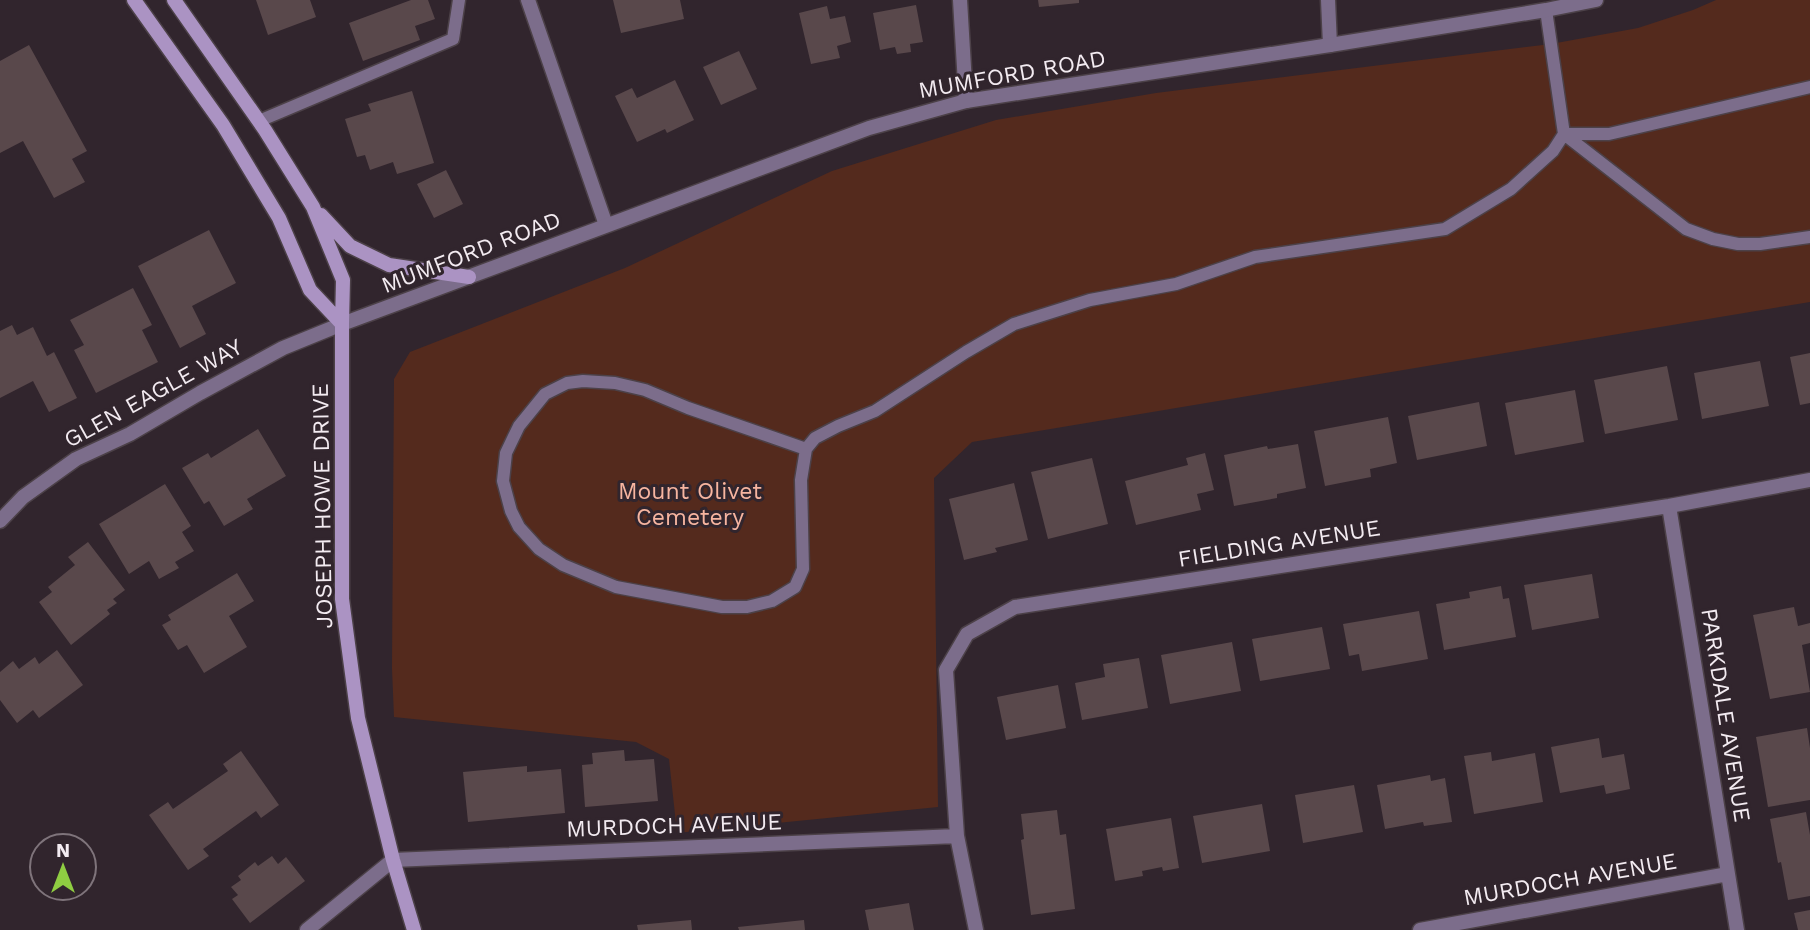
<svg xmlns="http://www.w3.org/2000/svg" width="1810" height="930" font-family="'Work Sans',sans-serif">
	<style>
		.green { fill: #542a1d }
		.building { fill: #59484b }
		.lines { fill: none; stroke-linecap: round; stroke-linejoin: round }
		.service-casing { stroke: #4c4148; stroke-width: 15 }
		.minor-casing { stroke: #4c4148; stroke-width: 17 }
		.tertiary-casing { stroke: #4c4148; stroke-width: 17 }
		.secondary-casing { stroke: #4c4148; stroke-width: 17 }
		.service { stroke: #7c6d8b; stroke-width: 12 }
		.minor { stroke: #7c6d8b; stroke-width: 14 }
		.tertiary { stroke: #7c6d8b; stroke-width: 14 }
		.secondary { stroke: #ab93c3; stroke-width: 14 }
		.labels { text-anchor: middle; stroke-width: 6; stroke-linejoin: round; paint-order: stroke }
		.street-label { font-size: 23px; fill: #f3ebf1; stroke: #31252d }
		.park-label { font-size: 23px; fill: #f7b5a0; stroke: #31252d }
	</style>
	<rect width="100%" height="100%" fill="#31252d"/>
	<path class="green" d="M 1716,0 L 1810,0 L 1810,302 L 972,442 L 934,478 L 938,807 L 677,833 L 669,759 L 636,742 L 394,717 L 392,668 L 394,379 L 410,352 L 625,268 L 832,171 L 996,120 L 1156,93 L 1551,44 L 1638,28 L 1693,10 Z"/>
	<path class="building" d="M 256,0 L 310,0 L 316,17 L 268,35 Z
		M 411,0 L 428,0 L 435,19 L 415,26 L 420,40 L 363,61 L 349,23 Z
		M 613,0 L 680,0 L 684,19 L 621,33 Z
		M 1038,0 L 1079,0 L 1079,3 L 1039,7 Z
		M 916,5 L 923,42 L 910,44 L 911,52 L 897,54 L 895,47 L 880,50 L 873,13 Z
		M 827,6 L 830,19 L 845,16 L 851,42 L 837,46 L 840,58 L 811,64 L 799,13 Z
		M 29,45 L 87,151 L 72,159 L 85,182 L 54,198 L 23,141 L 0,153 L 0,61 Z
		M 739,51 L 757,89 L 721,105 L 703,67 Z
		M 675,80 L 694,120 L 667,133 L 665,129 L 637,142 L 615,96 L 632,88 L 637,98 Z
		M 412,91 L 434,163 L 397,174 L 393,162 L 370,170 L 365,155 L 357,157 L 345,119 L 371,111 L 368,104 Z
		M 446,170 L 463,204 L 434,218 L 417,184 Z
		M 209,230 L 236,283 L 192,306 L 206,334 L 180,348 L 138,266 Z
		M 133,288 L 152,325 L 142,330 L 158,362 L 96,393 L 74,350 L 84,345 L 70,320 Z
		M 12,325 L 17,335 L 33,327 L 47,356 L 54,352 L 77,398 L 49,412 L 33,381 L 0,398 L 0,331 Z
		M 1810,353 L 1810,403 L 1800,405 L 1790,357 Z
		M 1760,361 L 1769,406 L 1702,419 L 1694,373 Z
		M 1667,366 L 1678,420 L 1605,434 L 1594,380 Z
		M 1575,390 L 1584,442 L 1515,455 L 1505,403 Z
		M 1479,402 L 1487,446 L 1417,460 L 1408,416 Z
		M 1388,417 L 1397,463 L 1370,469 L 1371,477 L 1325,486 L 1314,431 Z
		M 258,429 L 286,476 L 247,499 L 253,509 L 224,526 L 209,501 L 204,504 L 182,468 L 208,453 L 211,458 Z
		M 1298,444 L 1306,488 L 1277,494 L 1277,498 L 1234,506 L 1224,455 L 1267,446 L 1268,449 Z
		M 1205,453 L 1214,490 L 1197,494 L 1201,510 L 1136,525 L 1125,481 L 1188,465 L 1186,458 Z
		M 1092,458 L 1108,524 L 1048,539 L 1031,472 Z
		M 1014,483 L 1028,540 L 995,548 L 997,552 L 964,560 L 949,499 Z
		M 165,484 L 191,526 L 182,532 L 194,551 L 175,562 L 179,568 L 159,579 L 149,561 L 129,574 L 99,524 Z
		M 88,542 L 125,590 L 113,599 L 117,603 L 107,610 L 110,614 L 71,645 L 39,602 L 52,592 L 48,587 L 75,565 L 68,557 Z
		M 237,573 L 254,601 L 229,616 L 247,647 L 204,673 L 187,645 L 178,650 L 162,625 L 171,620 L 168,615 Z
		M 1592,574 L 1599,618 L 1532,630 L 1524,585 Z
		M 1501,586 L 1503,599 L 1509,598 L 1516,637 L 1444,650 L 1436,604 L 1470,598 L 1469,592 Z
		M 1794,607 L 1798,626 L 1810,623 L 1810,643 L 1802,645 L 1810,692 L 1770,699 L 1753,615 Z
		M 1419,611 L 1428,659 L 1362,671 L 1359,654 L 1349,656 L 1343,624 Z
		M 1322,627 L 1330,669 L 1260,681 L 1252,639 Z
		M 1232,642 L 1241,691 L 1170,704 L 1161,655 Z
		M 57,650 L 83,685 L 39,718 L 33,710 L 17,723 L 0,700 L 0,672 L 13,661 L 19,669 L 35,657 L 39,664 Z
		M 1139,658 L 1148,708 L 1082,720 L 1075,683 L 1105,677 L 1103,664 Z
		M 1058,685 L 1066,728 L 1006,740 L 997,697 Z
		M 1807,728 L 1810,748 L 1810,800 L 1768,807 L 1756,737 Z
		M 1599,738 L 1602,758 L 1624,754 L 1630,789 L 1606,794 L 1604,785 L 1560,793 L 1551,747 Z
		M 624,750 L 625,761 L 654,759 L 658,801 L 585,807 L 582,765 L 593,764 L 592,753 Z
		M 241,751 L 279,805 L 261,818 L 256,811 L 203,849 L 209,856 L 188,870 L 149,815 L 168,802 L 173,809 L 228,771 L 223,764 Z
		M 1491,752 L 1492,761 L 1535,753 L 1543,802 L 1474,814 L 1464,756 Z
		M 527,766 L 527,772 L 561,769 L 565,813 L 468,822 L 463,772 Z
		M 1430,775 L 1431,781 L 1445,778 L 1452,822 L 1424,826 L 1423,822 L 1385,829 L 1377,785 Z
		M 1354,785 L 1363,832 L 1303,843 L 1295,795 Z
		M 1262,804 L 1270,851 L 1202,863 L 1193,816 Z
		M 1057,810 L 1060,835 L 1066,834 L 1075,909 L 1031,915 L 1021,840 L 1024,839 L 1021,814 Z
		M 1806,812 L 1810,835 L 1810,896 L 1788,900 L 1781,862 L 1778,863 L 1770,819 Z
		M 1171,818 L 1179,868 L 1163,871 L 1162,867 L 1142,871 L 1143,876 L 1115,881 L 1106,829 Z
		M 272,856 L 278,864 L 286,857 L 305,881 L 250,923 L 232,899 L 238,895 L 231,887 L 241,880 L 238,876 L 255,862 L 258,866 Z
		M 909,903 L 914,930 L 869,930 L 865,910 Z
		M 1810,910 L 1810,930 L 1798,930 L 1794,913 Z
		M 691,920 L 692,930 L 638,930 L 637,925 Z
		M 804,920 L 805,930 L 739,930 L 738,927 Z"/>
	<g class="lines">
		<g class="service-casing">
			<path id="service" d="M 259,121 L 453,39 L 459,0
				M 1564,134 L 1686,229 L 1713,239 L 1738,244 L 1760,244 L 1810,237
				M 1564,134 L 1609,134 L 1810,87
				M 806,449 L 688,408 L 645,390 L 615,383 L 583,381 L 567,383 L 545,394 L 519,426 L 506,453 L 503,481 L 511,511 L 519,527 L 539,549 L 563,565 L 616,587 L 722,607 L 747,607 L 772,601 L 795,587 L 803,569 L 801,480 L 806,449 L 815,438 L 838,426 L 875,411 L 966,352 L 1014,324 L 1090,300 L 1176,284 L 1255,257 L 1445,229 L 1511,189 L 1553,151 L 1564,134 L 1546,10"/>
		</g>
		<g class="minor-casing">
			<path id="minor" d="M 528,0 L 606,225
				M 960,0 L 966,101
				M 1328,0 L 1330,45
				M 1669,506 L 1737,930
				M 0,521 L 23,497 L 76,459 L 130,434 L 200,393 L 283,348 L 342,324
				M 307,930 L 393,860 L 957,836
				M 976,930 L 957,836 L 946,670 L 967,634 L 1015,607 L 1669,506 L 1810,480
				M 1420,930 L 1728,874"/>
		</g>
		<g class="tertiary-casing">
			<path id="tertiary" d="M 342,324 L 869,128 L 966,101 L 1330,45 L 1546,10 L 1596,0"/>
		</g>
		<g class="secondary-casing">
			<path id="secondary" d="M 134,0 L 223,125 L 279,218 L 310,290 L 342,324
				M 174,0 L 265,130 L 313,207 L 343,280 L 342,324 L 342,599 L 358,718 L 393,860 L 414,930
				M 321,215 L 350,246 L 389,265 L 469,277"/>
		</g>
		<use href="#service" class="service"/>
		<use href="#minor" class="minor"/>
		<use href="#tertiary" class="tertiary"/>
		<use href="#secondary" class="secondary"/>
	</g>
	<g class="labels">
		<g class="street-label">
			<text transform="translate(1012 74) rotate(-10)" y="8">MUMFORD ROAD</text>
			<text transform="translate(471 252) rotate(-21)" y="8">MUMFORD ROAD</text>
			<text transform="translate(153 393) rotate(-29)" y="8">GLEN EAGLE WAY</text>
			<text transform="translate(322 506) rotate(-91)" y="8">JOSEPH HOWE DRIVE</text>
			<text transform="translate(1279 543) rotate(-9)" y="8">FIELDING AVENUE</text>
			<text transform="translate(1726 715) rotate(81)" y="8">PARKDALE AVENUE</text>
			<text transform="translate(674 825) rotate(-2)" y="8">MURDOCH AVENUE</text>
			<text transform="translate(1570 879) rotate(-10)" y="8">MURDOCH AVENUE</text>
		</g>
		<g class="park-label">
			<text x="690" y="499">Mount Olivet<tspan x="690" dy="26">Cemetery</tspan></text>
		</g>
	</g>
	<g transform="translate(63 867)"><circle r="33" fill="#31252d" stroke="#7f747b" stroke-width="2"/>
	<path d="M0-5L12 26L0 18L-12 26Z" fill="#8fcd42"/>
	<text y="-10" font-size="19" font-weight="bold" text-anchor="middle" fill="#f3ebf1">N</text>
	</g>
</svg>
